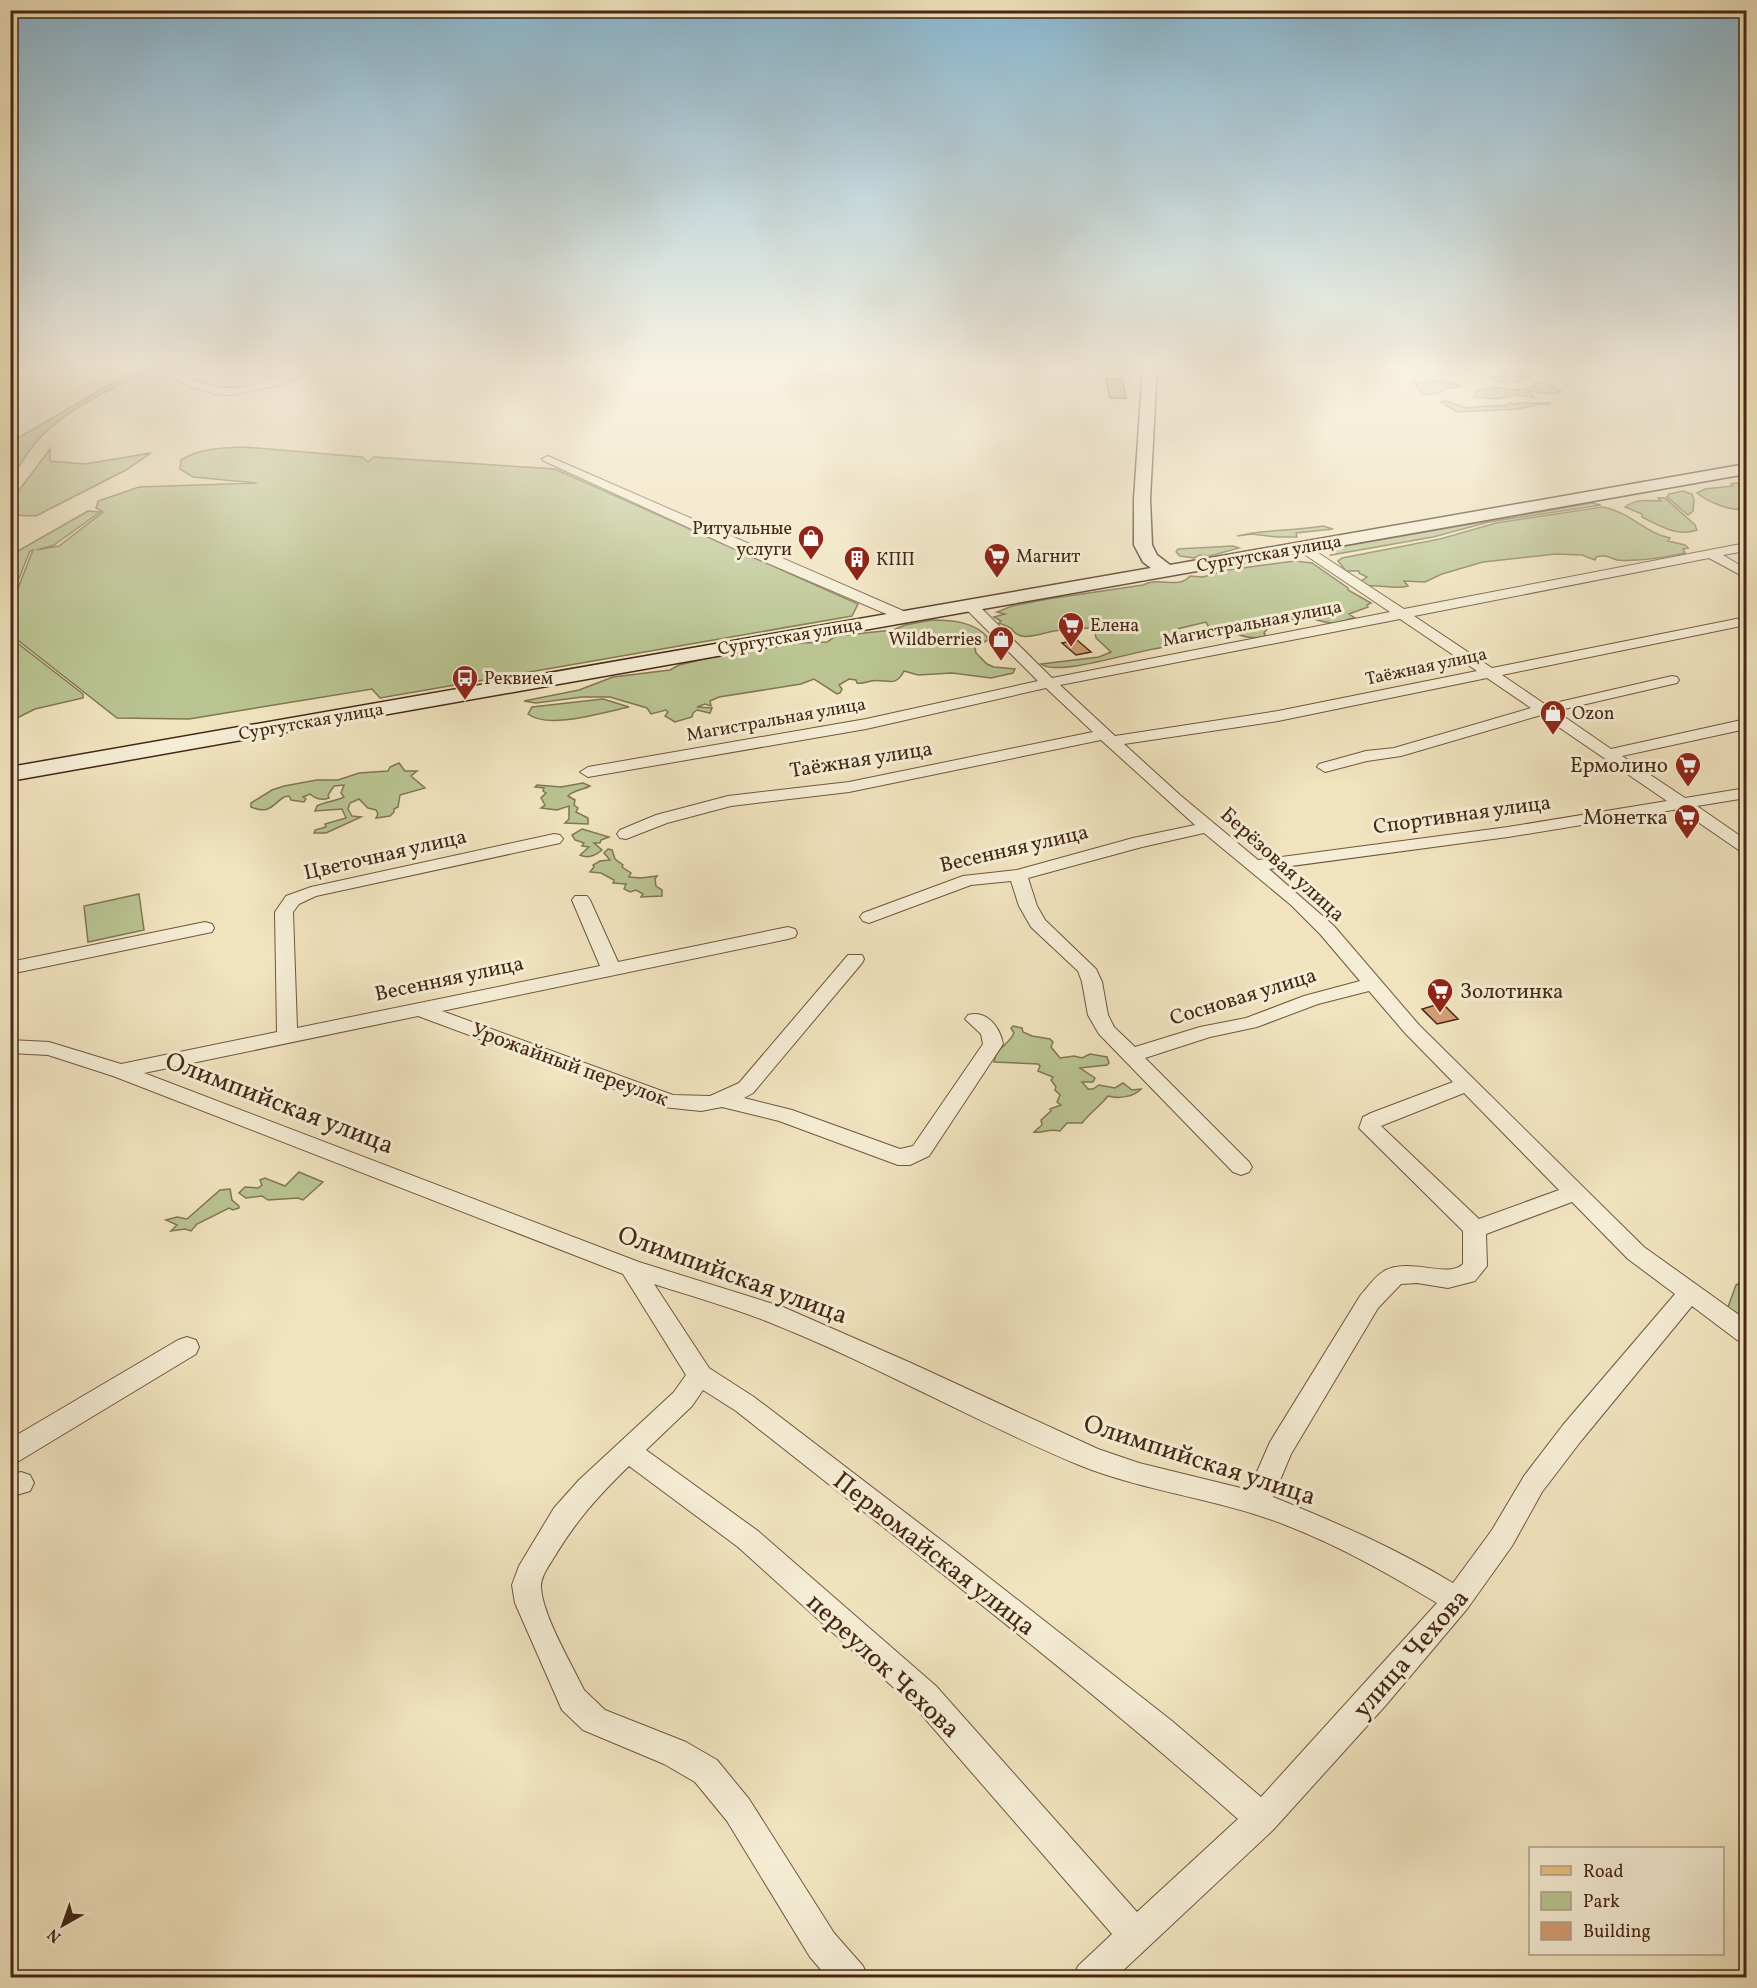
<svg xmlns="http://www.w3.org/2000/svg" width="1757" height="1988" font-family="Vollkorn,serif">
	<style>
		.green { fill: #b9c491; stroke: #807653; stroke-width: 1.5 }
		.building { fill: #d29e72; stroke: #462715; stroke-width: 1.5 }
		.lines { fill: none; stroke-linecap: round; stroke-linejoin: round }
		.minor-casing { stroke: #70563f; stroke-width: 2 }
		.secondary-casing { stroke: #462715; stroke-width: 3 }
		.primary-casing { stroke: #462715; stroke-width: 3 }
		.minor { fill: #f5edd5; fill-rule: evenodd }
		.secondary { fill: #f5edd5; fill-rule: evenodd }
		.primary { fill: #e8c27f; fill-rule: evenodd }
		.labels { text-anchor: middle; stroke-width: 6; stroke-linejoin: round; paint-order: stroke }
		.far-poi-label { font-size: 18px; fill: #462715; stroke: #f5edd5; text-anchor: start }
		.far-street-label { font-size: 18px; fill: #462715; stroke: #f5edd5 }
		.street-label { font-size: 21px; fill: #462715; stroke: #f5edd5 }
		.poi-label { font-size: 21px; fill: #462715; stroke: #f5edd5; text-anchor: end }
		.near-street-label { font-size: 26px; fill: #462715; stroke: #f5edd5 }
	</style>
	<rect width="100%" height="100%" fill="#f0e3be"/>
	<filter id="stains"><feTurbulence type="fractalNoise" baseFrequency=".00333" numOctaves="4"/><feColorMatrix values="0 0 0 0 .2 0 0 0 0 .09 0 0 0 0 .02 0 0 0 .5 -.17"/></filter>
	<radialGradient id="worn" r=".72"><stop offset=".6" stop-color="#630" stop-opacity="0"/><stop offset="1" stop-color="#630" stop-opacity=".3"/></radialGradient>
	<path class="green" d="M 1511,370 L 1524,370 L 1532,375 C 1521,384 1502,384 1490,378 L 1506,375 L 1502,371 Z
		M 137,375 L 143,375 C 107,390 63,411 37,441 C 27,452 19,467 11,479 L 11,442 L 113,383 Z
		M 1441,381 L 1462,386 L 1444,389 L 1442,392 C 1422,396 1426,397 1414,383 Z
		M 1535,382 L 1547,384 L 1561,391 L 1555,394 L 1527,391 L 1535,398 L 1517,395 L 1498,399 L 1474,397 L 1476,396 L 1476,391 L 1494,387 L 1515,390 L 1527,389 L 1527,387 L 1535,388 L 1533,387 L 1536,385 Z
		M 1445,401 C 1453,402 1462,408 1467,408 C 1480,407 1492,405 1505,406 L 1509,403 L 1517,405 L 1517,403 L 1551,403 L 1549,405 L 1539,404 L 1518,409 L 1457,412 L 1441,402 Z
		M 244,447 L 362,457 L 368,462 L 374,457 L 555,469 L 858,604 L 852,616 L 380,698 L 372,689 L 189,719 L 117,718 L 15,638 L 14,598 L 33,550 L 30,551 L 11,598 L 11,638 L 83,694 L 83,698 L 35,709 L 11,721 L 11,555 L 88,511 L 100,512 L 54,545 L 36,550 L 59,546 L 103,512 L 96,508 L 98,501 L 139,487 L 257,483 L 193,477 L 180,469 L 181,460 C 200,448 222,448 244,447 Z
		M 50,449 L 50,461 L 85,464 L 151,453 L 126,470 L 36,516 L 11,515 L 11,501 Z
		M 1736,483 L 1746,484 L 1746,509 C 1731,512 1708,502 1697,493 L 1705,489 L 1733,486 L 1731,484 Z
		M 1683,491 L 1692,494 L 1694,500 L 1693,511 L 1688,515 L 1667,497 L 1669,494 Z
		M 1658,498 L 1665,498 L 1695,525 L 1697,530 C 1677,537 1660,526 1642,517 L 1642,514 L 1625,507 C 1635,499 1648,500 1661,501 Z
		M 1592,503 L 1601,505 L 1489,522 L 1433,537 L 1331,555 L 1339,547 Z
		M 1603,507 C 1630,512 1647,534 1670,538 L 1668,541 L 1685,545 L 1688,548 L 1683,549 L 1685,553 C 1669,556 1653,560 1637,560 C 1631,560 1622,561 1617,560 C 1610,558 1606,554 1596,557 L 1595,560 L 1582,555 L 1556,554 L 1483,562 L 1442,574 L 1425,582 L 1404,581 L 1408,586 C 1396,590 1378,584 1365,586 L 1361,581 L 1367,577 L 1359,573 L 1359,571 L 1346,571 L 1338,561 L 1342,558 L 1440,539 L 1496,523 Z
		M 1323,526 L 1333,529 L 1296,533 L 1297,537 L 1277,537 L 1252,534 L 1237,536 C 1264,529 1295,531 1323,526 Z
		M 1233,546 L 1239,548 L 1210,556 L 1200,555 L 1194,558 L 1180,556 L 1176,552 L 1178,549 Z
		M 1295,561 L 1312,563 L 1348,588 L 1348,590 L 1371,603 L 1367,605 L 1368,607 L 1349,614 L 1355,618 C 1349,618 1343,622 1337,623 C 1324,625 1311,615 1299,618 C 1288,620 1279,626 1268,628 L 1264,633 L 1266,636 C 1255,640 1243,637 1232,632 L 1236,630 L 1234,628 L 1224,629 L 1208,626 L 1206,622 L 1177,629 L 1180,632 L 1177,634 L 1180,638 L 1172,646 C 1146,647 1058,678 1041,664 L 1099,657 L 1111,652 L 1096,638 L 1095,632 L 1088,628 C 1077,628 1065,629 1054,631 C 1039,634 1019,643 1011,628 L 999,623 L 1001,621 L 994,617 L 1005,614 L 997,612 L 1012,606 L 1048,599 L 1143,585 C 1160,576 1178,590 1190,576 L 1203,577 L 1227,570 Z
		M 932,620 C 953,620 976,622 989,639 L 975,648 L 976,653 L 987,664 L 994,667 L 1015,669 L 1013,673 L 991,678 L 952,673 L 918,675 L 904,671 C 895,689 886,678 871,681 C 866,682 863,684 857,683 L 856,680 L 849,679 L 839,685 L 842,689 L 840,693 L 837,694 L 814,679 L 801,684 L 719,697 L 710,701 L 711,706 L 705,704 L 697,707 L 712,708 L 710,713 L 697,710 L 693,713 L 692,717 L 675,722 L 665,716 L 668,712 L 666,710 L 651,714 L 647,708 L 610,697 L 582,697 L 536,703 L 524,701 L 579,690 L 613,677 L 670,670 L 679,665 L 713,657 L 798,643 L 827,642 L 836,636 L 893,630 L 905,625 Z
		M 603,699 L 629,707 C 604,712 548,730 528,714 L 532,707 Z
		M 399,763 L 405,771 L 417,771 L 411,776 L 425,788 L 400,795 L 398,807 L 394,809 L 394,812 L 390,816 L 376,818 L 378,814 L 376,810 L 368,808 L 359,799 L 350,803 L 348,809 L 352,816 L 361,817 L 326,833 L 314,833 L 315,830 L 326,827 L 325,824 L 346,818 L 342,809 L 315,811 L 317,806 C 326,801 334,802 344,797 L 341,793 L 344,785 L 334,786 L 328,795 L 329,798 C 322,801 316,799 310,794 L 303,797 L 306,799 L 304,802 L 291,800 L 289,796 L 284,797 C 273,804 270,815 251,807 L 251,803 L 272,790 L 284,786 L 317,780 L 338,780 L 359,773 L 388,771 L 390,767 Z
		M 583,783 L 590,786 C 583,790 573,790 568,796 L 575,800 L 574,805 L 578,808 L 576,812 L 588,818 L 588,824 L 565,823 L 569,819 L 569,806 L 557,810 L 541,808 L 545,805 L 541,798 L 546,793 L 543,791 L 544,788 L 535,787 L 537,785 L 561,787 Z
		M 582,829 L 609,837 L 601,840 L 600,843 L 594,843 L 602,850 C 595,856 588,859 580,855 L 589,847 L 582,846 L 584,843 L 575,840 L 572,835 Z
		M 608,849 L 612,850 L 615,859 L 623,865 L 622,867 L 631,873 L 629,877 L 641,878 L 657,876 L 655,879 L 656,886 L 662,890 L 662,896 L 641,897 L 643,894 L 636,890 L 630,892 L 624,889 L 626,884 L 613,883 L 614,880 L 601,873 L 590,872 L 594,867 L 593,865 L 600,861 L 610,860 L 604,853 Z
		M 139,894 L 144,930 L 88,942 L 84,906 Z
		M 1013,1026 L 1022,1028 L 1023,1032 L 1032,1036 L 1050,1039 L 1053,1042 L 1051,1047 L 1060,1058 L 1074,1056 L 1082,1058 L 1090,1054 L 1107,1057 L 1109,1063 L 1107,1065 L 1080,1068 L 1095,1078 L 1093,1082 L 1082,1082 L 1088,1089 L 1093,1089 L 1099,1085 L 1115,1088 L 1123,1083 L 1132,1090 L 1141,1089 C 1134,1097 1118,1099 1108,1096 C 1100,1106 1091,1112 1082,1123 L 1067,1123 L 1060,1131 C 1047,1128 1044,1134 1034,1132 L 1042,1125 L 1041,1120 L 1051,1111 L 1050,1109 L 1061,1105 L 1057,1102 L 1060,1095 L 1055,1090 L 1056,1087 L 1051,1080 L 1053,1077 L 1038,1071 L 1040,1066 L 1038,1064 L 994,1062 C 996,1047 1008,1046 1014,1033 L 1011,1028 Z
		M 299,1172 L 323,1182 L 303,1200 L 298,1198 L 268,1200 L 262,1196 L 246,1198 L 239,1193 L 245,1187 L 258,1188 L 262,1185 L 260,1180 L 265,1178 L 285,1186 Z
		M 230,1189 L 232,1200 L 239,1206 L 239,1208 L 233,1210 L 229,1208 L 197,1224 L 191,1231 L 185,1229 L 171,1231 L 177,1225 L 166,1220 L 177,1217 L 187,1219 L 220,1190 Z
		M 1743,1281 L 1746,1282 L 1746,1317 L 1741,1319 L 1728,1307 L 1736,1285 Z"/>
	<path class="building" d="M 1106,379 L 1122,379 L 1126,398 L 1110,398 Z
		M 1077,640 L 1091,652 L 1076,655 L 1062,643 Z
		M 1442,1003 L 1458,1019 L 1437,1024 L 1422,1009 Z"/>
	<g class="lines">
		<g class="minor-casing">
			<path id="minor" d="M 149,366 C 177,365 201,390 233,388 C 264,387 293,365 322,366 L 279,385 L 231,395 L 216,394 L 191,387 Z
				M 548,456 L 908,613 L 910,616 L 908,619 L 898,619 L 744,553 L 544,461 L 542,459 Z
				M 1303,543 L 1404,609 L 1746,543 L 1746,551 L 1723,555 L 1746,569 L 1746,578 L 1709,558 L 1414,616 L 1492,668 L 1746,617 L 1746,625 L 1502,675 L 1546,705 L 1672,676 L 1677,677 L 1679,680 L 1677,683 L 1556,711 L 1611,749 L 1746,719 L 1746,729 L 1622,756 L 1685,798 L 1746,788 L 1746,798 L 1697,806 L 1746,840 L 1746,852 L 1740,851 L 1679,809 L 1508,837 L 1269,869 L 1334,926 L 1419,1025 L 1644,1247 L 1746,1320 L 1746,1342 L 1737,1340 L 1692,1306 L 1581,1441 L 1542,1492 L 1512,1546 L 1467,1609 L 1386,1705 L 1273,1830 L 1115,1978 L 1073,1978 L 1078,1966 L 1112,1934 L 914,1706 L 738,1547 L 629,1466 C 598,1496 575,1522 553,1559 C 548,1567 540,1578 541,1588 C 543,1616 571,1663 584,1690 L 605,1710 L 686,1742 L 717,1760 L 749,1799 L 834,1933 L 863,1966 L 868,1978 L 828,1978 L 810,1957 L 727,1821 L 695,1782 L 664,1764 L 583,1730 L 562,1710 L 515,1603 L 512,1585 L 519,1566 L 554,1508 L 579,1480 L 674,1392 L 686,1375 L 623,1274 L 113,1076 L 48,1055 L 10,1053 L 10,1040 L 49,1042 L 121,1064 L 277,1032 L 275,912 L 286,896 L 311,887 L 554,834 L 560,835 L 563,839 L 560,843 L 316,896 L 299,904 L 293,912 L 297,1028 L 600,966 L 572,900 L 575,896 L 587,896 L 590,900 L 618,962 L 788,927 L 795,929 L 797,933 L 795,937 L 788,939 L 442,1011 L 673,1095 L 710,1096 L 739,1083 L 848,955 L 862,955 L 864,959 L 862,963 L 753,1093 L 744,1098 L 792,1110 L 900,1149 L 913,1146 L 983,1044 L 981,1034 L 965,1019 L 968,1015 C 987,1010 1000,1027 1003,1044 L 929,1156 L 910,1165 L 898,1165 L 779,1121 L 722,1107 L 701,1111 L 663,1107 L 418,1016 L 144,1073 L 639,1262 L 783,1307 L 911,1363 L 1098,1449 L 1139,1463 L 1249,1490 L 1270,1442 L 1360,1296 C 1368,1287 1374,1277 1384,1271 C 1410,1257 1448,1279 1463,1264 L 1463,1231 L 1359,1128 L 1363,1117 L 1371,1113 L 1453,1082 L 1405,1033 L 1369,991 L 1318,1004 L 1257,1027 L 1210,1037 L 1145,1058 L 1249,1162 L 1252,1167 L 1249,1172 L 1241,1175 L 1233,1172 L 1099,1034 L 1088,1015 L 1082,982 L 1078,971 L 1031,927 L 1019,906 L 1011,881 L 971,885 L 869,923 L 863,921 L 860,917 L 863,913 L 963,876 L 1017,870 L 1133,838 L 1195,825 L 1101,740 L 849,792 L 731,806 L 667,823 L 626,839 L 620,838 L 617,834 L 620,830 L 656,815 L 728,796 L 849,782 L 1093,732 L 1046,688 L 866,729 L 588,777 L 580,772 L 588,767 L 866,719 L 1038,681 L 964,607 L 962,604 L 969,600 L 974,601 L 1052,678 L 1390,612 L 1298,550 L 1297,547 L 1298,544 ZM 1400,619 L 1477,671 L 1278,711 L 1115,736 L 1060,685 ZM 1487,678 L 1531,708 L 1394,748 L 1366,751 L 1319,764 L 1317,767 L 1325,772 L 1367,761 L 1401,756 L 1541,715 L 1667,801 L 1508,827 L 1258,860 L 1180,795 L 1124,744 L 1278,721 ZM 1204,833 L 1291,905 L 1320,934 L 1360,981 L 1304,996 L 1246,1018 L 1200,1027 L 1135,1047 L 1114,1027 L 1108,1015 L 1102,982 L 1096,969 L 1045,920 L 1037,906 L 1028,878 L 1142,847 ZM 1464,1093 L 1559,1190 L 1479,1219 L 1381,1126 ZM 1572,1202 L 1628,1259 L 1675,1294 L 1563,1425 L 1524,1476 L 1492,1530 L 1453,1583 C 1395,1548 1335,1522 1273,1497 L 1291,1454 L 1378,1308 L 1401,1284 L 1417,1283 L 1448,1288 L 1475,1281 L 1487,1266 L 1486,1234 ZM 654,1284 C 691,1296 730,1307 766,1321 C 873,1363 973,1421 1079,1465 C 1136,1488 1196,1496 1254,1514 C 1318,1534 1379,1568 1437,1603 L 1261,1797 L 1172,1721 L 949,1546 L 754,1397 L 709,1368 ZM 703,1390 L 736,1411 C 905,1545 1077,1676 1238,1819 L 1137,1912 L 936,1686 L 758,1531 L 646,1450 L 692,1406 Z
				M 205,922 L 212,924 L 214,928 L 212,932 L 10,974 L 10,962 Z
				M 187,1337 L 196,1340 L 199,1347 L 196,1354 L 19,1461 L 10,1464 L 10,1439 L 178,1340 Z
				M 21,1472 L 30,1475 L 34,1483 L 30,1491 L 10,1497 L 10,1475 Z"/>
		</g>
		<g class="secondary-casing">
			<path id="secondary" d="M 1143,366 L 1157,366 L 1150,499 L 1152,545 L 1157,555 L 1170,565 L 1746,464 L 1746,474 L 10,781 L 10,767 L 1151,568 L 1143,562 L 1134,545 L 1134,499 Z"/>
		</g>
		<g class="primary-casing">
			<path id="primary" d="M 10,366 L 19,366 L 10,371 Z"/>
		</g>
		<use href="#minor" class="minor"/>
		<use href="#secondary" class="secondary"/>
		<use href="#primary" class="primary"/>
	</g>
	<linearGradient id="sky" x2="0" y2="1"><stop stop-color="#89b8d2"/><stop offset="0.57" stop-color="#f8f2e2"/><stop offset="1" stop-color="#f8f2e2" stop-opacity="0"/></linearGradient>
	<rect width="1757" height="644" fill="url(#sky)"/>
	<defs>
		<g id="shop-pin" transform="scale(1.35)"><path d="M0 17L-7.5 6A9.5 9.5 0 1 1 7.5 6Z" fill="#8f2418" stroke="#f5edd5"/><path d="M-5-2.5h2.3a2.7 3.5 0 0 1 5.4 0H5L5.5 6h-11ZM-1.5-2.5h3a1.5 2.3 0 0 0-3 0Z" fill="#fff"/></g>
		<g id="supermarket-pin" transform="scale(1.35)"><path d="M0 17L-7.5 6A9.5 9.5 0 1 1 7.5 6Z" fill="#8f2418" stroke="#f5edd5"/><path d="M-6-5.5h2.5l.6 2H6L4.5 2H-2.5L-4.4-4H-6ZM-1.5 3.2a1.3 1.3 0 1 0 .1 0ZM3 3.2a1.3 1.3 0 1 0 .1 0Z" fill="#fff"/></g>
		<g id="building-pin" transform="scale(1.35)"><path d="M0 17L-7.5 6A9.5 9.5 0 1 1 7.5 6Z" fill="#8f2418" stroke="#f5edd5"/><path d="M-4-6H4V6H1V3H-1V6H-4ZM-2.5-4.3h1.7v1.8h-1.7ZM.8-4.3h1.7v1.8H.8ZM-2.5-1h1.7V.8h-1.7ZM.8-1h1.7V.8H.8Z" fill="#fff"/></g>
		<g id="bus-pin" transform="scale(1.35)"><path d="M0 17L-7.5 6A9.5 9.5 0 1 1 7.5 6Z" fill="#8f2418" stroke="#f5edd5"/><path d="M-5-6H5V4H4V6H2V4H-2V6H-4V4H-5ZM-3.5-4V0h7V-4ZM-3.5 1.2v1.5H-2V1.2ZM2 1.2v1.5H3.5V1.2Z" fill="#fff"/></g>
	</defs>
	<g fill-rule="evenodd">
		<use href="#shop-pin" x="811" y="538"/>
		<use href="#supermarket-pin" x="997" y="556"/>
		<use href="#building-pin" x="857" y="559"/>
		<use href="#supermarket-pin" x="1071" y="625"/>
		<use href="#shop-pin" x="1001" y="639"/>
		<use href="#bus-pin" x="465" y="678"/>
		<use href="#shop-pin" x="1553" y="713"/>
		<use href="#supermarket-pin" x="1688" y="765"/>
		<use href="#supermarket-pin" x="1687" y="817"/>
		<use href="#supermarket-pin" x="1440" y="991"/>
	</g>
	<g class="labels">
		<g class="far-poi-label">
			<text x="792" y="534" text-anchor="end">Ритуальные<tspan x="792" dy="21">услуги</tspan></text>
			<text x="1016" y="562">Магнит</text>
			<text x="876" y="565">КПП</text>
			<text x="1090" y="631">Елена</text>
			<text x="982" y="645" text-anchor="end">Wildberries</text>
			<text x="484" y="684">Реквием</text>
			<text x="1572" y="719">Ozon</text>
		</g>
		<g class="far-street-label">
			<text transform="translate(1269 553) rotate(-10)" y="6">Сургутская улица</text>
			<text transform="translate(1252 623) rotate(-11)" y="6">Магистральная улица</text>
			<text transform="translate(790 636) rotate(-10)" y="6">Сургутская улица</text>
			<text transform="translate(1426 666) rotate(-12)" y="6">Таёжная улица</text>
			<text transform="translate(776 719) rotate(-10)" y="6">Магистральная улица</text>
			<text transform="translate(311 721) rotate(-10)" y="6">Сургутская улица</text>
		</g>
		<g class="street-label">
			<text transform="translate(861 759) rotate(-9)" y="7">Таёжная улица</text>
			<text transform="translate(1462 814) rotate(-8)" y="7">Спортивная улица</text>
			<text transform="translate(1014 848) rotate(-13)" y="7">Весенняя улица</text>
			<text transform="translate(385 854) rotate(-13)" y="7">Цветочная улица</text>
			<text transform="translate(1283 864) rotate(42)" y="7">Берёзовая улица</text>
			<text transform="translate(449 978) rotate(-12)" y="7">Весенняя улица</text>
			<text transform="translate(1243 996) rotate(-17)" y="7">Сосновая улица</text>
			<text transform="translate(570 1064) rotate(20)" y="7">Урожайный переулок</text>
		</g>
		<g class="poi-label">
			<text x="1668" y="772">Ермолино</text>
			<text x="1668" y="824">Монетка</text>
			<text x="1460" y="998" text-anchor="start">Золотинка</text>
		</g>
		<g class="near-street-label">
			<text transform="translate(280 1102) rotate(21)" y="9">Олимпийская улица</text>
			<text transform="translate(733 1274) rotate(20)" y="9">Олимпийская улица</text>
			<text transform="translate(1200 1459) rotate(18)" y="9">Олимпийская улица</text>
			<text transform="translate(935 1553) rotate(38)" y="9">Первомайская улица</text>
			<text transform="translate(1410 1653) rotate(-49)" y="9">улица Чехова</text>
			<text transform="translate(884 1665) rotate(43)" y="9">переулок Чехова</text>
		</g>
	</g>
	<rect width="1757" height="1988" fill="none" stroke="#f0e3be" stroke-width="36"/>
	<rect x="12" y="12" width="1733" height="1964" fill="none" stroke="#462715" stroke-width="3"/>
	<rect x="18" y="18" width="1721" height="1952" fill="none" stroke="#462715" stroke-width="1.5"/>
	<rect x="1529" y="1847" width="195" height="108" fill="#f5edd5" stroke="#af9e88" stroke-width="1.5"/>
	<rect x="1541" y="1866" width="30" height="9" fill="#e8c27f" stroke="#af9e88" stroke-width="1.5"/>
	<text x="1583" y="1877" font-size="18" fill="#462715">Road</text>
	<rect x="1541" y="1892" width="30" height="18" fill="#b9c491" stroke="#af9e88" stroke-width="1.5"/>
	<text x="1583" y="1907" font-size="18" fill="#462715">Park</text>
	<rect x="1541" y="1922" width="30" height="18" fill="#d29e72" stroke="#af9e88" stroke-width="1.5"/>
	<text x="1583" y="1937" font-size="18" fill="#462715">Building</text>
	<g transform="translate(63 1925) rotate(220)" stroke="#f5edd5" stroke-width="4.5" paint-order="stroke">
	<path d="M0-4.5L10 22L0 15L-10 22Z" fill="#462715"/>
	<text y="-9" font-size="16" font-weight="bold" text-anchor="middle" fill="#462715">N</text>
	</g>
	<rect width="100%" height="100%" filter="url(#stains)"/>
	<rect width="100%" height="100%" fill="url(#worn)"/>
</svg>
